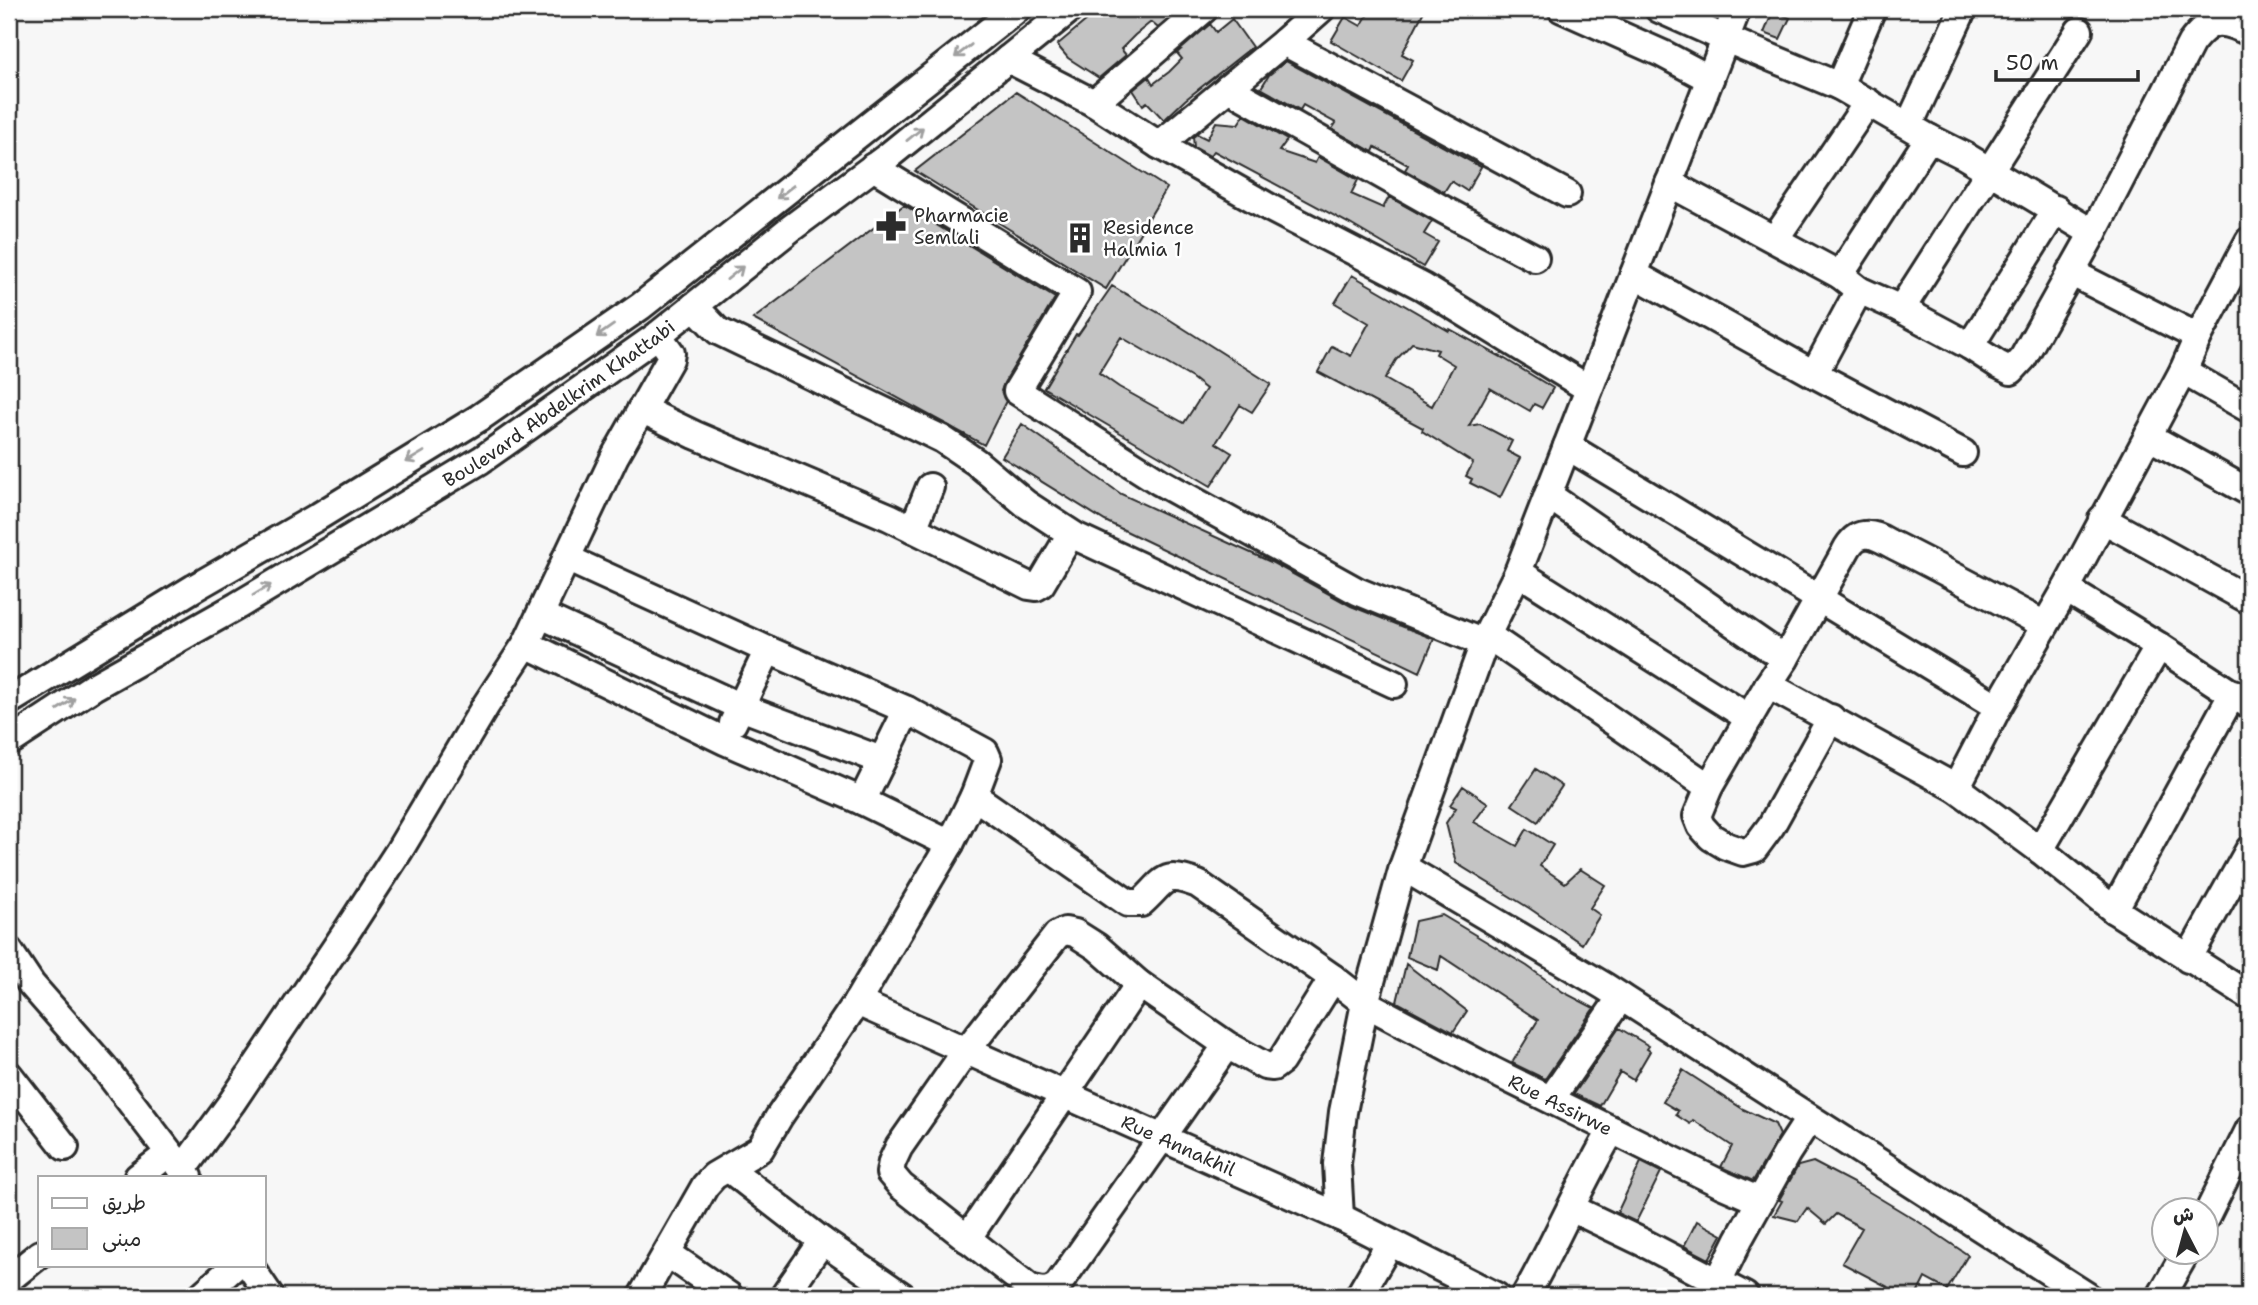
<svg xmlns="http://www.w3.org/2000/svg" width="2258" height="1305" font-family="'Shantell Sans','Playpen Sans Arabic',sans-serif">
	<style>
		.building { fill: #c4c4c4; stroke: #2b2b2b; stroke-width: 2; fill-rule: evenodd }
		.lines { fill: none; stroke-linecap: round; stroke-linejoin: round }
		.minor-casing { stroke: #2b2b2b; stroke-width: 32 }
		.minor { stroke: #fff; stroke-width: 26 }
		.oneway { stroke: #a0a0a0 }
		.labels { text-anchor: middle; stroke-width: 5; stroke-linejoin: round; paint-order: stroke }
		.poi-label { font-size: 19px; fill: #2b2b2b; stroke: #fff; text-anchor: start }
		.street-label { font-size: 19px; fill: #2b2b2b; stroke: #fff }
	</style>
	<rect width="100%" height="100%" fill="#f7f7f7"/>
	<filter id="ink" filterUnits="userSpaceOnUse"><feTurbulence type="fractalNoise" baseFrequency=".0143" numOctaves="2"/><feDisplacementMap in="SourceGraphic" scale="14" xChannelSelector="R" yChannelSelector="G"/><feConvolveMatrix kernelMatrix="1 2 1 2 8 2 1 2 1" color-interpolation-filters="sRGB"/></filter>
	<g filter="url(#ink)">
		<path class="building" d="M 1100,9 L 1180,9 L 1158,28 L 1151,22 L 1135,35 L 1121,49 L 1126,55 L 1099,78 L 1068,58 L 1057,45 Z
			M 1371,9 L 1425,9 L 1402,54 L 1413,60 L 1401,81 L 1331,41 L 1345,17 L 1361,26 Z
			M 1773,11 L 1790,18 L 1780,39 L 1764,33 Z
			M 1232,19 L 1252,47 L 1185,100 L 1164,120 L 1147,102 L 1143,105 L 1133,90 L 1149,77 L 1153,84 L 1169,72 L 1182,59 L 1177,53 L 1210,24 L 1216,32 Z
			M 1286,61 L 1481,167 L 1467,191 L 1451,181 L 1444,192 L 1405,170 L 1408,165 L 1375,147 L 1373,152 L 1332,129 L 1336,123 L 1303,105 L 1300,110 L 1261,88 L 1269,75 Z
			M 1016,92 L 1167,188 L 1106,289 L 915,171 Z
			M 1244,115 L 1287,140 L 1279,151 L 1315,163 L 1318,157 L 1358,180 L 1351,194 L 1383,208 L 1389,197 L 1432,221 L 1424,234 L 1438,242 L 1423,267 L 1350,224 L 1214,151 L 1210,156 L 1194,147 L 1193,137 L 1197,134 L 1207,139 L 1216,122 L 1238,124 Z
			M 904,205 L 1055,298 L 1004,383 L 1001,391 L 1006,401 L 984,445 L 753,319 Z
			M 1352,275 L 1449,331 L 1450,329 L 1505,359 L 1553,388 L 1542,408 L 1534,404 L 1530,411 L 1490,388 L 1469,426 L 1480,424 L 1512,441 L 1507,451 L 1520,458 L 1500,498 L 1470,483 L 1472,479 L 1466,476 L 1473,463 L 1422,431 L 1423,428 L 1318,372 L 1332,346 L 1351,356 L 1369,323 L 1335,303 ZM 1412,343 L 1438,350 L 1436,354 L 1454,365 L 1432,406 L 1385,379 L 1396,360 Z
			M 1112,286 L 1164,316 L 1271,384 L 1252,412 L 1240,405 L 1216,443 L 1232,453 L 1211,486 L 1044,388 L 1076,334 L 1078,335 ZM 1121,337 L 1192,378 L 1206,389 L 1184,423 L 1119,387 L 1099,373 Z
			M 1022,424 L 1121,494 L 1273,563 L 1351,606 L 1434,639 L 1420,672 L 1105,521 L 1002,457 Z
			M 1536,769 L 1562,786 L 1538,822 L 1512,805 Z
			M 1463,786 L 1488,803 L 1474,822 L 1517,846 L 1527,829 L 1553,845 L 1540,866 L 1565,883 L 1580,869 L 1605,885 L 1590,908 L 1600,915 L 1582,944 L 1529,908 L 1456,863 L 1446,823 L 1456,808 L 1450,805 Z
			M 1442,915 L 1527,966 L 1563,992 L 1594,1008 L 1545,1079 L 1512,1063 L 1538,1020 L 1441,956 L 1438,970 L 1407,957 L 1415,921 Z
			M 1406,964 L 1467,1011 L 1453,1032 L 1397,1002 Z
			M 1619,1028 L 1649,1046 L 1647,1049 L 1650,1051 L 1633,1080 L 1620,1072 L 1600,1106 L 1574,1094 Z
			M 1683,1070 L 1743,1109 L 1775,1124 L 1780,1135 L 1753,1181 L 1721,1167 L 1732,1146 L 1693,1120 L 1690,1124 L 1676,1115 L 1678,1111 L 1663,1102 Z
			M 1641,1162 L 1661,1172 L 1636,1222 L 1617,1213 Z
			M 1813,1162 L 1861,1187 L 1919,1222 L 1968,1255 L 1947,1290 L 1925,1278 L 1916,1296 L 1905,1296 L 1842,1263 L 1862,1228 L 1836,1214 L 1826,1224 L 1807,1208 L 1798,1221 L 1774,1215 L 1782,1201 L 1779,1200 L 1798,1166 Z
			M 1697,1221 L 1722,1235 L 1709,1259 L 1684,1246 Z"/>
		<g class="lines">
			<g class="minor-casing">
				<g id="minor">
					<path d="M 1562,9 L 1663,54 L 1710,79"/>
					<path d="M 1659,9 L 1726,39 L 1839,86 L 1929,138 L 1965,156 L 2093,233"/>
					<path d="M 1284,42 L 1567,194"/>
					<path d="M 1008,59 L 1094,103 L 1159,145 L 1272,209 L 1423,287 L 1589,389"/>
					<path d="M 1839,86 L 1872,9"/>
					<path d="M 1228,88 L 1444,210 L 1535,258"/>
					<path d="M 1094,103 L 1204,9"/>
					<path d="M 1909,125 L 1963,9"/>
					<path d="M 1159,145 L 1284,42 L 1321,9"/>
					<path d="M 873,167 L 1077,292 L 1017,391 L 1160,482 L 1357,591 L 1484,643"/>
					<path d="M 1669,183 L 1840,275 L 1859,290 L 1901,309 L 1970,346 L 1999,365 L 2011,371 L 2023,358 L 2093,233 L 2191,43 C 2211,17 2221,19 2249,32"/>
					<path d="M 1775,239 L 1868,102"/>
					<path d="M 2070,272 L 2198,337"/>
					<path d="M 1634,274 L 1814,374 L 1963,453"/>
					<path d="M 1840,275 L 1929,138"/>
					<path d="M 694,306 L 718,331 L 942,439 L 976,462 L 1026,504 L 1075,536 L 1394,684"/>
					<path d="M 1901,309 L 2079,31"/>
					<path d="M 1970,346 L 2056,209"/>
					<path d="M 2183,371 L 2249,409"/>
					<path d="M 1814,374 L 1859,290"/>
					<path d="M 641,409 L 695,435 L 889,517 L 1029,586 L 1036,587 L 1041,584 L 1063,547"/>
					<path d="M 2148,436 L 2249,492"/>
					<path d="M 1567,446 L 1998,707"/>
					<path d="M 1548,495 L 1785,659"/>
					<path d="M 2102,519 L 2249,600"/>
					<path d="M 913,529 L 930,487"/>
					<path d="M 566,558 L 768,650 L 907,710 L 985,752 L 988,759 L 974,796"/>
					<path d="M 1518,572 L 1749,718"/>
					<path d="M 2066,589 L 2159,646 L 2249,705"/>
					<path d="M 541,615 L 741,707 L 881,760"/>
					<path d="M 1487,635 L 1709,787"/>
					<path d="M 526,644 L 725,741 L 862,801 L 950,844"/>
					<path d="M 1768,685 L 1956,788 L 2040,850 L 2114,910 L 2249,996"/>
					<path d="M 9,701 L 194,588 L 319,516 L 479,418 L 641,306 L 1017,9"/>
					<path d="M 1831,718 L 1771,826 L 1754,849 L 1743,852 L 1726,846 L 1711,837 L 1701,826 L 1697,816 L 1709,787 L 1768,685 L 1785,659 L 1845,552 C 1849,544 1855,536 1864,535 C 1875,533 1886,542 1895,546 C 1945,571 1995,598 2045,625"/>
					<path d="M 733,723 L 768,650"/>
					<path id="s1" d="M 9,742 L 93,687 L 237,606 L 481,460 L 658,335 L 790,229 L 887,157 L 1070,9"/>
					<path d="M 1956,788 L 1998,707 L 2066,589 L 2183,371 L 2198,337 L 2249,241"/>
					<path d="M 862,801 L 907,710"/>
					<path d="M 2040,850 L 2159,646"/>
					<path d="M 1403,867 L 1604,986 L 2087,1296"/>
					<path d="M 2114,910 L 2233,693"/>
					<path d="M 9,951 L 31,984 L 103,1066 L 188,1177"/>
					<path d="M 2188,959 L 2249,850"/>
					<path id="s2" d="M 857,1002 L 1340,1217 L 1496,1296"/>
					<path d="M 1227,1045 L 1058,1285 C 1048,1293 1042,1291 1030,1288 L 901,1186 L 890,1173 L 892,1162 L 899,1147 L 966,1051 L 1057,935 L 1065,931 L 1075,933 L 1097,947 L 1139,984 L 1227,1045 L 1265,1066 L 1273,1067 L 1281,1061 L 1333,978"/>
					<path d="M 9,1075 L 65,1147"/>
					<path d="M 1551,1099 L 1621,997"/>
					<path d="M 728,1168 L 822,1241 L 902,1296"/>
					<path d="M 182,1170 L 232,1102 L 349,928 L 399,851 L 486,705 L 526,644 L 615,456 L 670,359 L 671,353 L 658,335"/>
					<path d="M 138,1177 L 168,1154"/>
					<path d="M 1571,1208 L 1642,1242 L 1745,1296"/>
					<path d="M 1340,1217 L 1337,1164 L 1343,1112 L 1365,1003 L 1403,867 L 1487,635 L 1518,572 L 1737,9"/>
					<path d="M 2206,1217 L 2249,1130"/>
					<path d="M 967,1239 L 1139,984"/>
					<path d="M 667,1253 L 729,1296"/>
					<path d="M 249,1265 L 270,1296"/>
					<path d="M 9,1279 L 40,1254"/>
					<path d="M 201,1296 L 236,1265"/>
					<path id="s3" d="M 642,1296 L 705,1186 L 714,1176 L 760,1149 L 779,1117 L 857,1002 L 950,844 L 974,796 L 1128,903 L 1141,903 C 1165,882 1162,870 1198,884 L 1333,978 L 1365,1003 L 1491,1070 L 1721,1184 L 1760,1201"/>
					<path d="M 784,1296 L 822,1241"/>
					<path d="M 1359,1296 L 1390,1243"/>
					<path d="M 1525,1296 C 1556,1242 1580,1183 1612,1130"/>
					<path d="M 1711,1296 L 1739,1239 L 1787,1153 L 1809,1119"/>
					<path d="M 2161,1296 L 2186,1252"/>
				</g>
			</g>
			<use href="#minor" class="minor"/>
		</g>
		<defs><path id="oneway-shaft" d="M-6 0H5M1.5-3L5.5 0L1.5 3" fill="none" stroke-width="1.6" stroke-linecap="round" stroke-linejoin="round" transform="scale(1.75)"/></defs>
		<g class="oneway">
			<use href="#oneway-shaft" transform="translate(963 51) rotate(142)"/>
			<use href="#oneway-shaft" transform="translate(915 134) rotate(-39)"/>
			<use href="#oneway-shaft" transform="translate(785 192) rotate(142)"/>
			<use href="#oneway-shaft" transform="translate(735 273) rotate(-39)"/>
			<use href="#oneway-shaft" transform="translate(605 331) rotate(145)"/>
			<use href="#oneway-shaft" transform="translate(415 457) rotate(149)"/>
			<use href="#oneway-shaft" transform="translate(262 590) rotate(-31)"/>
			<use href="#oneway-shaft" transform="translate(66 704) rotate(-33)"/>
		</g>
	</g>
	<defs>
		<g id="pharmacy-bare" transform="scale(2.415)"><path d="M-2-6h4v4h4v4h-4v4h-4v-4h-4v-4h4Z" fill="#2b2b2b" stroke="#fff" stroke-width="2.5" paint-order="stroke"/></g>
		<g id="building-bare" transform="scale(2.415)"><path d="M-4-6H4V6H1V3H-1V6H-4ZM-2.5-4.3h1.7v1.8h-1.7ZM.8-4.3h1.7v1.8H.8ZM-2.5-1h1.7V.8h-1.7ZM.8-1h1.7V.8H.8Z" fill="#2b2b2b" stroke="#fff" stroke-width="2.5" paint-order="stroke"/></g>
	</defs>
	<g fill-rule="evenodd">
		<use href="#pharmacy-bare" x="891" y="226"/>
		<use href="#building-bare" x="1080" y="238"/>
	</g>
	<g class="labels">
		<g class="poi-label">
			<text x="914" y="222">Pharmacie<tspan x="914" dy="22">Semlali</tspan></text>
			<text x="1103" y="234">Residence<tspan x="1103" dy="22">Halmia 1</tspan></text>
		</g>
		<g class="street-label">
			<text dy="7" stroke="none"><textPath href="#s1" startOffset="646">Boulevard Abdelkrim Khattabi</textPath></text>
			<text dy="7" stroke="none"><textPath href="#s3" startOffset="1300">Rue Assirwe</textPath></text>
			<text dy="7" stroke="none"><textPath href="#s2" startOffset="352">Rue Annakhil</textPath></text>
		</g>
	</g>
	<rect width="2258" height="1305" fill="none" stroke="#fff" stroke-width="35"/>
	<rect x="18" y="18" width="2223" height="1270" fill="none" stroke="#2b2b2b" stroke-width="2.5" filter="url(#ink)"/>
	<rect x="38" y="1176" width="228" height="91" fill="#ffffff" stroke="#aaaaaa" stroke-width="2"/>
	<rect x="52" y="1198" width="35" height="10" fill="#ffffff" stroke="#aaaaaa" stroke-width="2"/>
	<text x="102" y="1210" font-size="21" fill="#2b2b2b">طريق</text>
	<rect x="52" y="1228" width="35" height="21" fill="#c4c4c4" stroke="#aaaaaa" stroke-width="2"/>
	<text x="102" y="1246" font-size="21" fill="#2b2b2b">مبنى</text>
	<g transform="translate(2185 1231) rotate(354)"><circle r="33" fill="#ffffff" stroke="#aaaaaa" stroke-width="2"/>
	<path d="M0-5L12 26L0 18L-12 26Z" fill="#2b2b2b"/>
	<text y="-10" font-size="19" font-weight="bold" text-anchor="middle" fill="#2b2b2b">ش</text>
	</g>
	<path d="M1996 70v10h142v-10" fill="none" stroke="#2b2b2b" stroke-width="3.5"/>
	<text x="2006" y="70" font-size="21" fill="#2b2b2b" stroke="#ffffff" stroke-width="5" paint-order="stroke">50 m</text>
</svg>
